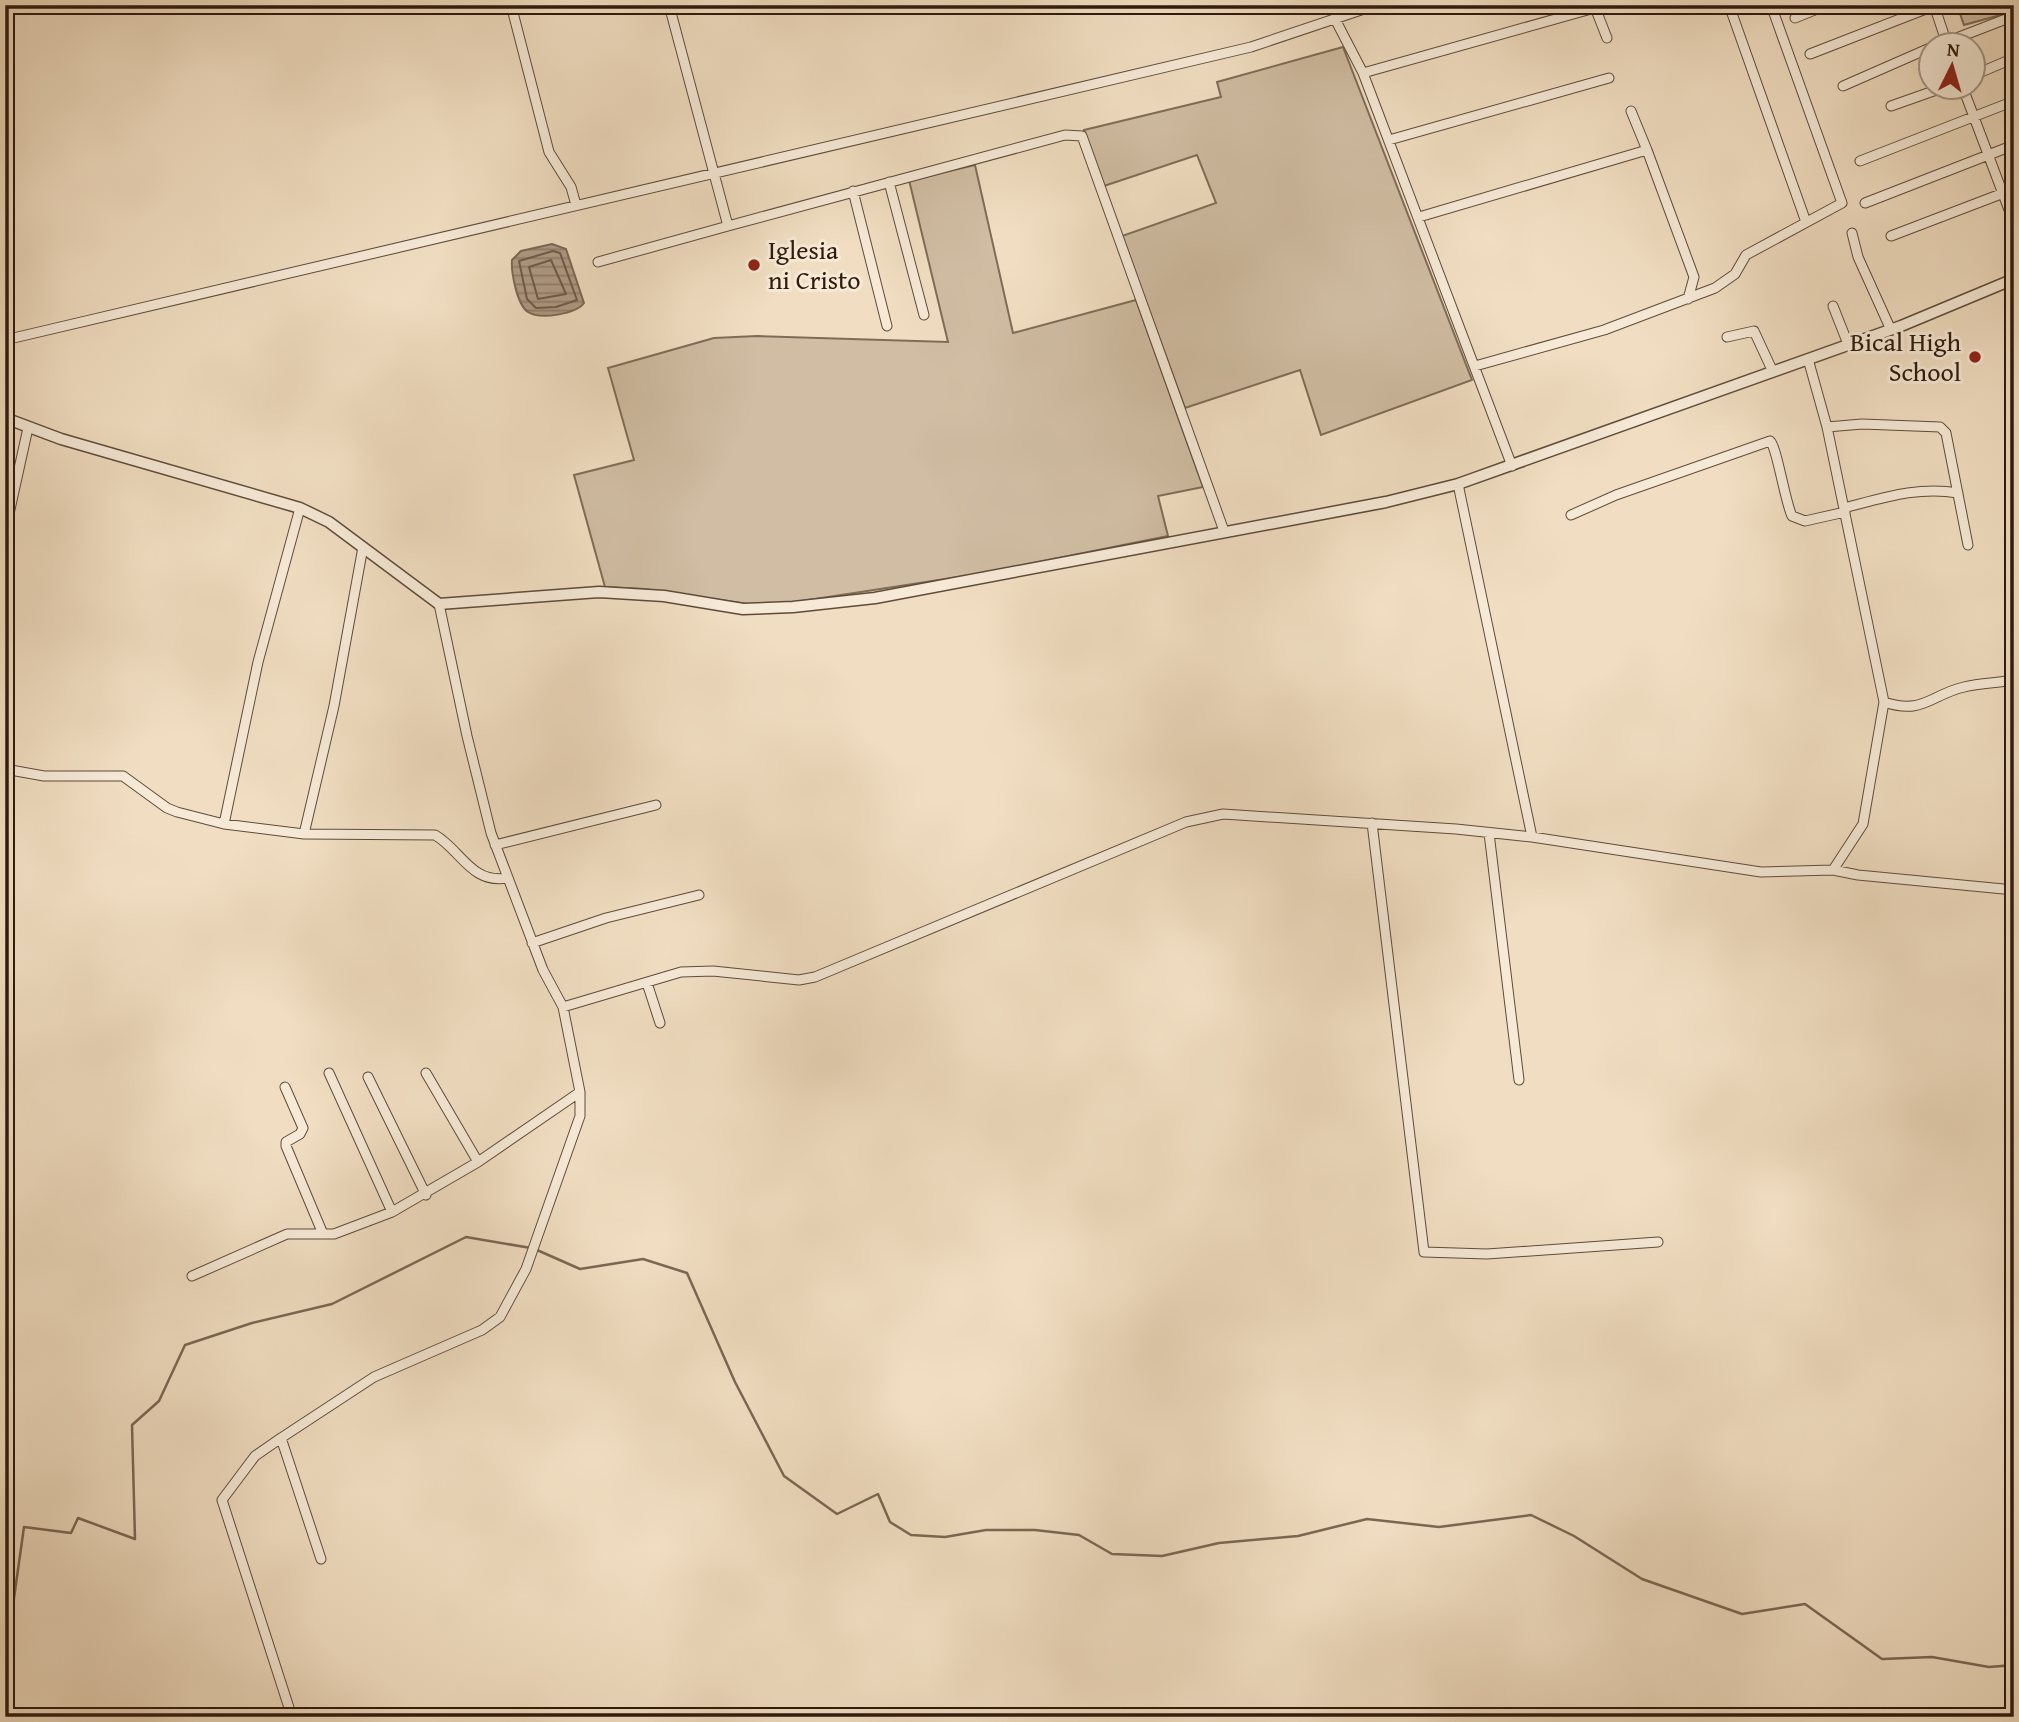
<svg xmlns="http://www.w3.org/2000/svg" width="2019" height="1722" font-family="'Gentium Book Plus',serif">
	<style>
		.green { fill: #d0bda3; stroke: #7f6c58; stroke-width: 2 }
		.water { fill: url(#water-rules); stroke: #7b6755; stroke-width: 2 }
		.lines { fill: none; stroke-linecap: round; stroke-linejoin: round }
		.shore { stroke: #6e5a4a; stroke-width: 2 }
		.stream { stroke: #7b6755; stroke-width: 2.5 }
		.minor-casing { stroke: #5f4b3b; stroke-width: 11 }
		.tertiary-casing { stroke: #5f4b3b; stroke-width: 13 }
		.minor { stroke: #f6ead7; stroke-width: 9 }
		.tertiary { stroke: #f6ead7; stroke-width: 10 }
		.poi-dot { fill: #8f2418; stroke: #f6ead7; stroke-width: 2.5 }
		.labels { text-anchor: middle; stroke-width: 6; stroke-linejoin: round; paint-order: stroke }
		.poi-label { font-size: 26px; fill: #2e1a0e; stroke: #f6ead7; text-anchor: start }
	</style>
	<defs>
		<pattern id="water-rules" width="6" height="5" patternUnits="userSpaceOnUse" patternTransform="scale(1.75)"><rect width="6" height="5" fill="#af9b85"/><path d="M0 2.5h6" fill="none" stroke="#8f7e6b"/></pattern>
	</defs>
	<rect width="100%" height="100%" fill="#f1dec2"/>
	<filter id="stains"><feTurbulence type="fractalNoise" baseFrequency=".00286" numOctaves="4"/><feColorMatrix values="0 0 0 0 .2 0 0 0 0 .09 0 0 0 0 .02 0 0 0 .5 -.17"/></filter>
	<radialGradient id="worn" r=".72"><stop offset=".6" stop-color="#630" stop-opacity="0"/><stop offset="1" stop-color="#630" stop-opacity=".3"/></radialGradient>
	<path class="green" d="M 1957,5 L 2001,5 L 2004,14 L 1964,25 Z
		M 1343,47 L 1472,380 L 1321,435 L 1300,370 L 1185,408 L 1122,236 L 1216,203 L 1197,155 L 1104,186 L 1084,130 L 1221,97 L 1217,82 Z
		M 975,165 L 1013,333 L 1136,300 L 1203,487 L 1158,496 L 1168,536 L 978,574 L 789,603 L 755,605 L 644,589 L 605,587 L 574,475 L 634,460 L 608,368 L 714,338 L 757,336 L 948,342 L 909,180 Z"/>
	<path class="water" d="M 552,244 L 566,249 L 584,303 C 576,314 540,320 528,312 C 517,305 511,272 512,260 L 521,251 Z"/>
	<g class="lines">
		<path class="shore" d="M 553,251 L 560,253 L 577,300 L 556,307 L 536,308 L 527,299 L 519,261 Z
			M 551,260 L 566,294 L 538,299 L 529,267 Z"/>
		<path class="stream" d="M 537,1250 L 580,1269 L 643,1259 L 687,1273 L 735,1382 L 784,1476 L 837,1514 L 878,1494 L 890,1522 L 911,1535 L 945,1537 L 986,1530 L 1035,1530 L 1079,1535 L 1112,1554 L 1162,1556 L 1219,1543 L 1298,1536 L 1367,1519 L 1439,1527 L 1531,1515 L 1574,1536 L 1642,1579 L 1742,1614 L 1805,1604 L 1882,1659 L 1932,1657 L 1989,1667 L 2014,1665
			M 5,1662 L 24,1527 L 71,1533 L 78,1518 L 135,1539 L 132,1425 L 159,1401 L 185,1345 L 252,1323 L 332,1304 L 466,1237 L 531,1248"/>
		<g class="minor-casing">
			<path id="minor" d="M 511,5 L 549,152 L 571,187 L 576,205
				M 669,5 L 728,226 L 1065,135 L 1082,136 L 1224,531
				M 1729,5 L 1806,222
				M 1934,5 L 1947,44
				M 1795,18 L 1827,5
				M 1335,19 L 1363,73 L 1512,466
				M 1936,46 L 2006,19
				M 1810,54 L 1936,5
				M 1363,73 L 1591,9 L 1596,10 L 1607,38
				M 1974,75 L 2014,58
				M 1843,86 L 1932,47
				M 1963,88 L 2014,223
				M 1891,106 L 1942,88
				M 1631,111 L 1647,150
				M 1389,140 L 1609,78
				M 1860,161 L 2014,101
				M 889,182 L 924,315
				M 853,191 L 887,326
				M 1865,203 L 2014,145
				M 1419,217 L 1647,150 L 1694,277 L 1688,299
				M 1852,233 L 1858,257 L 1891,330
				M 1891,236 L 2014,189
				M 598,262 L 728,226
				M 1833,306 L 1848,344
				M 1727,337 L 1754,331 L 1773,372
				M 5,340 L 1251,47 L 1376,5
				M 1808,359 L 1827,427 L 1884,702 L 1863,824 L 1833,870
				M 1475,366 L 1604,330 L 1715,288 L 1735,274 L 1746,255 L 1842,203 L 1771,5
				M 1827,427 L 1862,424 L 1940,427 L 1946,433 L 1968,545
				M 1458,484 L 1532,837
				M 1844,508 C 1883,498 1918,486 1958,493
				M 1571,515 L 1616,495 L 1770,441 C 1777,447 1785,502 1792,516 L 1805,521 L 1845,512
				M 5,532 L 28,428
				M 363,547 L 334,706 L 304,834 L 435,835 C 461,850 471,884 507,878
				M 1884,702 C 1923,715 1930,695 1964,687 C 1980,683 1997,683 2014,680
				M 5,769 L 44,776 L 123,776 L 167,808 L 177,812 L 224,824 L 304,834
				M 1372,823 L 1424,1252 L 1487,1254 L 1658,1242
				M 224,824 L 258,662 L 300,508
				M 1489,833 L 1519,1080
				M 495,845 L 656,805
				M 532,943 L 606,918 L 699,895
				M 647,983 L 660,1023
				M 563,1007 L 681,972 L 713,971 L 799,980 L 815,977 L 1186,822 L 1223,814 L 1456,829 L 1532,837 L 1761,872 L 1833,870 L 1858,875 L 2014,890
				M 329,1073 L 392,1212
				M 426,1073 L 478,1162
				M 368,1077 L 426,1195
				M 285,1087 L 303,1128 L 300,1134 L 286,1142 L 286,1146 L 323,1234
				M 192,1276 L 287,1234 L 334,1234 L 392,1212 L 478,1162 L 580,1092
				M 281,1438 L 321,1559
				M 292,1717 L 222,1500 L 255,1456 L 281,1438 L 374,1377 L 482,1330 L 500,1317 L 526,1269 L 580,1116 L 580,1092 L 563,1007 L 543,970 L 491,833 L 467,736 L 439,604"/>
		</g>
		<g class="tertiary-casing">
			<path id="tertiary" d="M 5,418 L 61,439 L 300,508 L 329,522 L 439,604 L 599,592 L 664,596 L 743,609 L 793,607 L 875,598 L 1386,502 L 1458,484 L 1901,326 L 2014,279"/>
		</g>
		<use href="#minor" class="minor"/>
		<use href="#tertiary" class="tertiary"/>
	</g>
	<g class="poi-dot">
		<circle cx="754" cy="265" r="7"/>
		<circle cx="1975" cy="357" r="7"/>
	</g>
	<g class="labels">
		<g class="poi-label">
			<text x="768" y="259">Iglesia<tspan x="768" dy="30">ni Cristo</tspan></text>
			<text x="1961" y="351" text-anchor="end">Bical High<tspan x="1961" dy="30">School</tspan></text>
		</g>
	</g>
	<rect width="2019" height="1722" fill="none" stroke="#f1dec2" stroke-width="28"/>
	<rect x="7" y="7" width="2005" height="1708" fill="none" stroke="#2e1a0e" stroke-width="3.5"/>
	<rect x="14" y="14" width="1991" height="1694" fill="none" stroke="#2e1a0e" stroke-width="2"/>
	<g transform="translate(1952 66) rotate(5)"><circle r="33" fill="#f6ead7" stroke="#a69787" stroke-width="2"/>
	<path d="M0-5L12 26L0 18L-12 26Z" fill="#8f2418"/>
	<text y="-10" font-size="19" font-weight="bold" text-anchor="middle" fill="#2e1a0e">N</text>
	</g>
	<rect width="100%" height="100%" filter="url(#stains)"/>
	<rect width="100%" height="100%" fill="url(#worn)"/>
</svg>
